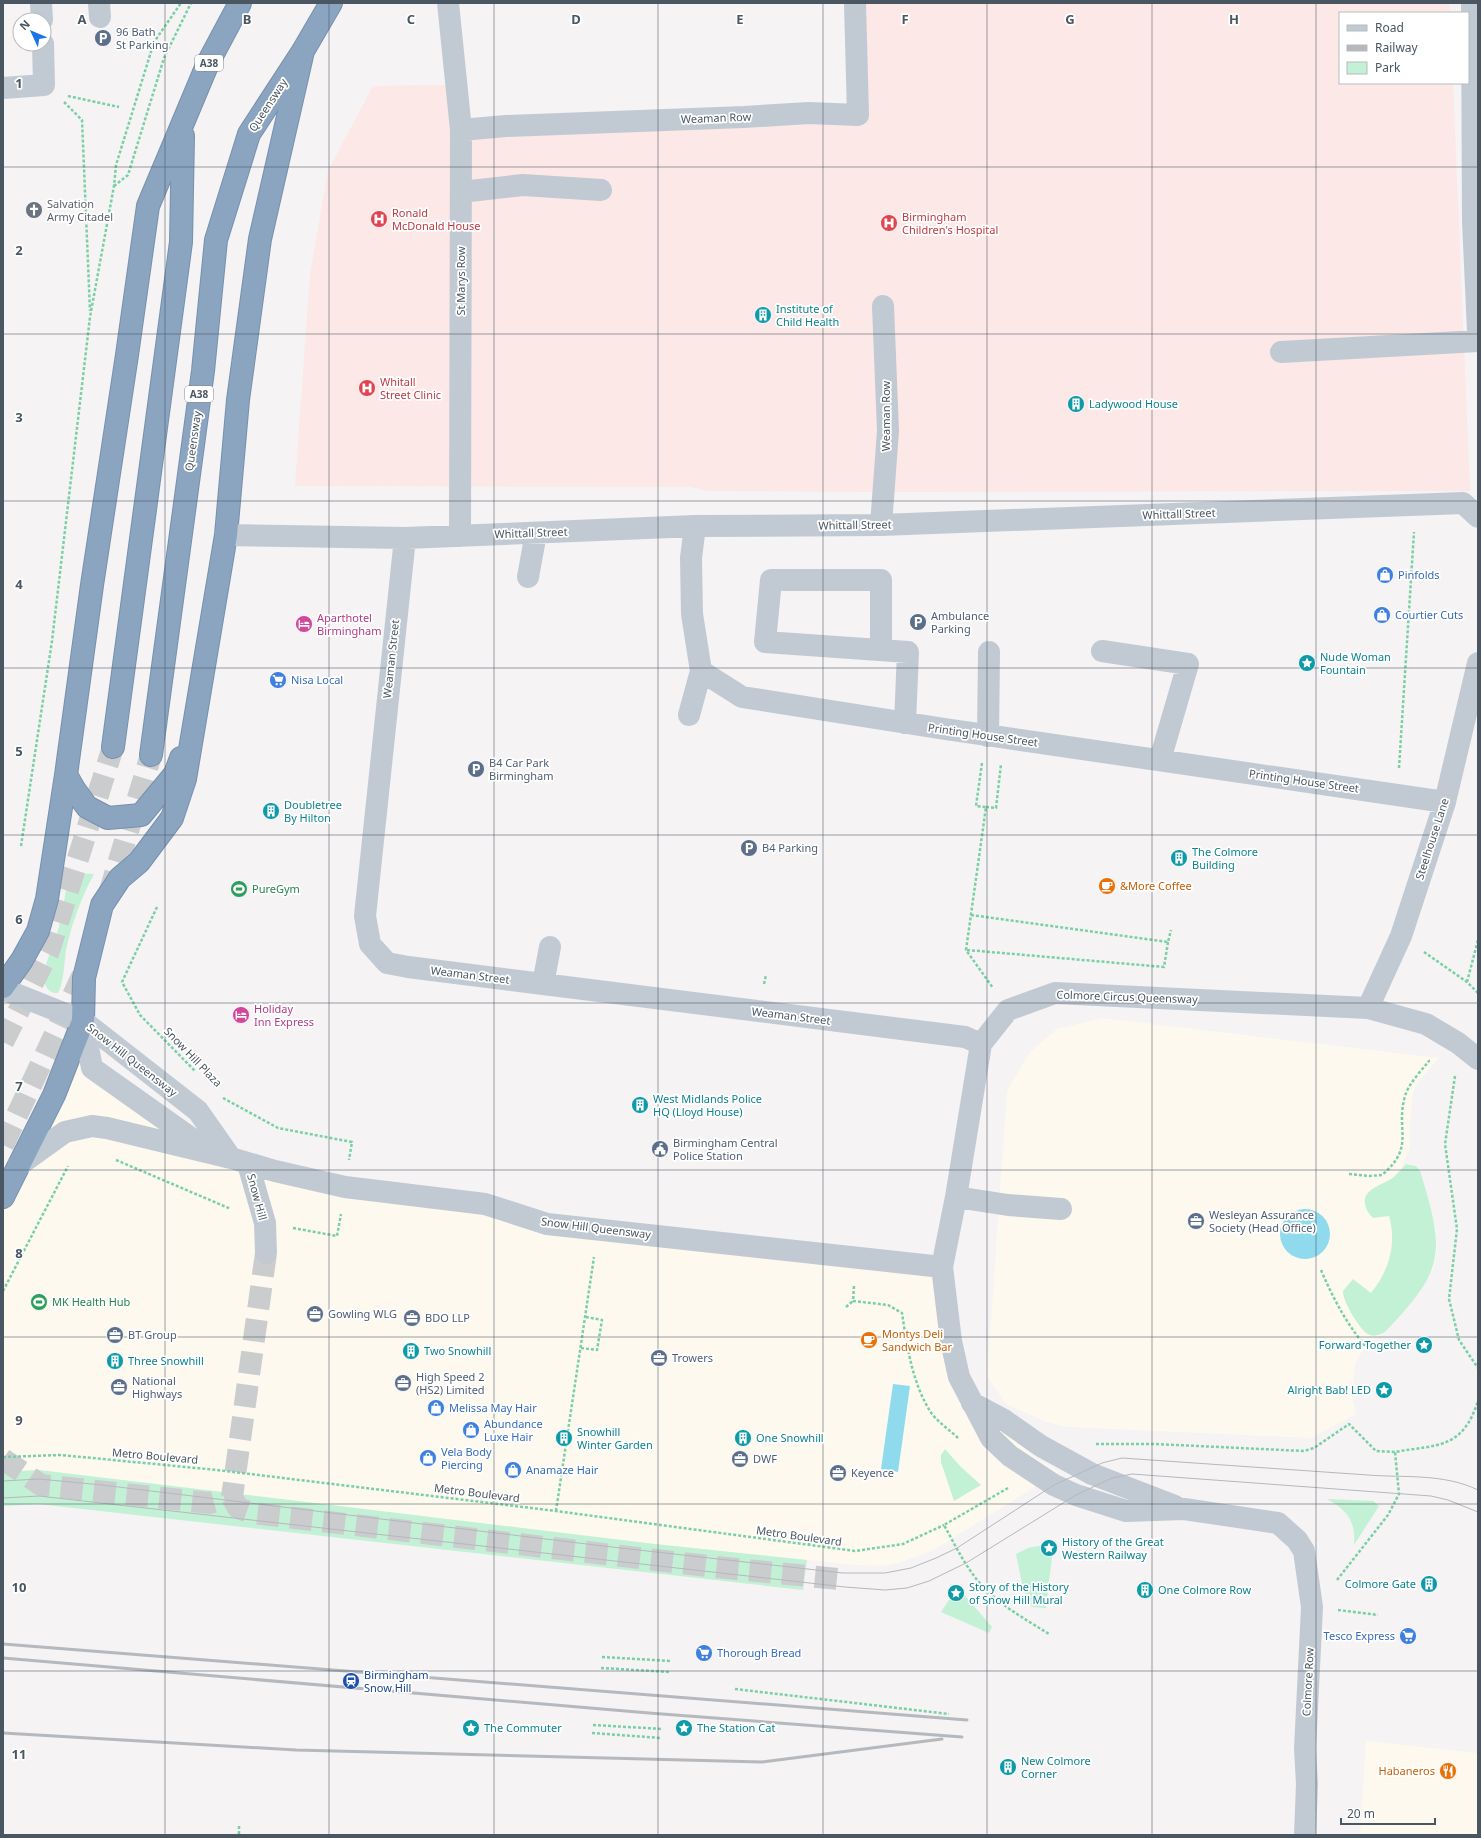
<svg xmlns="http://www.w3.org/2000/svg" width="1481" height="1838" font-family="'Noto Sans',sans-serif">
	<style>
		.commercial { fill: #fdf9ef }
		.medical { fill: #fce8e6 }
		.green { fill: #c3f1d5 }
		.water { fill: #90daee }
		.lines { fill: none; stroke-linecap: round; stroke-linejoin: round }
		.minor-tunnel { stroke: #caccce; stroke-width: 22; stroke-dasharray: 22 11; stroke-linecap: butt }
		.highway-tunnel { stroke: #caccce; stroke-width: 22; stroke-dasharray: 22 11; stroke-linecap: butt }
		.highway-casing { stroke: #7690ad; stroke-width: 24 }
		.path { stroke: #7ad0a6; stroke-width: 2.5; stroke-dasharray: 3 2; stroke-linecap: butt }
		.minor { stroke: #c1cad2; stroke-width: 22 }
		.highway { stroke: #8ba5c1; stroke-width: 22 }
		.tram { stroke: #b5b8bd; stroke-width: 1 }
		.rail { stroke: #b5b8bd; stroke-width: 3 }
		.grid { fill: none; stroke: #4a5661; stroke-width: 1; stroke-opacity: 0.55 }
		.labels { text-anchor: middle; stroke-width: 3.5; stroke-linejoin: round; paint-order: stroke }
		.shield { fill: #fff; stroke: #808990; stroke-width: 1 }
		.shield-label { font-size: 10px; font-weight: bold; fill: #4a5661 }
		.service-label { font-size: 11px; fill: #4e5e75; stroke: #fff; text-anchor: start }
		.street-label { font-size: 11px; fill: #4a5661; stroke: #fff }
		.worship-label { font-size: 11px; fill: #5b616d; stroke: #fff; text-anchor: start }
		.health-label { font-size: 11px; fill: #be3a42; stroke: #fff; text-anchor: start }
		.culture-label { font-size: 11px; fill: #0d838f; stroke: #fff; text-anchor: start }
		.shop-label { font-size: 11px; fill: #366cbe; stroke: #fff; text-anchor: start }
		.hotel-label { font-size: 11px; fill: #b23c85; stroke: #fff; text-anchor: start }
		.food-label { font-size: 11px; fill: #c56008; stroke: #fff; text-anchor: start }
		.leisure-label { font-size: 11px; fill: #27864d; stroke: #fff; text-anchor: start }
		.transit-label { font-size: 11px; fill: #164399; stroke: #fff; text-anchor: start }
		.grid-label { font-size: 13px; text-anchor: middle; font-weight: bold; fill: #4a5661; stroke: #fff; stroke-width: 3.5; stroke-linejoin: round; paint-order: stroke }
	</style>
	<rect width="100%" height="100%" fill="#f5f3f3"/>
	<path class="commercial" d="M 1102,1018 L 1439,1058 L 1418,1082 L 1413,1093 L 1410,1120 L 1410,1144 L 1409,1151 L 1401,1167 L 1406,1164 L 1411,1164 L 1416,1166 L 1420,1171 L 1436,1229 L 1437,1250 L 1434,1267 L 1419,1294 L 1397,1320 L 1385,1332 L 1366,1347 L 1359,1356 L 1355,1365 L 1353,1385 L 1352,1396 L 1356,1414 L 1311,1438 L 1067,1427 L 1046,1422 L 1006,1404 L 987,1376 L 1007,1091 L 1030,1052 L 1057,1029 Z
		M 69,1056 L 92,1068 L 215,1155 L 547,1224 L 942,1267 L 972,1403 L 1034,1457 L 1059,1472 L 932,1551 L 899,1563 L 884,1566 L 855,1565 L 655,1544 L 39,1470 L 3,1472 L 3,1197 Z
		M 1366,1741 L 1478,1753 L 1478,1835 L 1360,1835 Z"/>
	<path class="medical" d="M 850,3 L 1449,3 L 1450,13 L 1340,13 L 1340,83 L 1453,83 L 1470,491 L 871,492 L 709,491 L 690,487 L 295,486 L 310,274 L 328,171 L 373,86 L 451,85 L 461,130 L 858,115 Z"/>
	<path class="green" d="M 69,873 L 94,874 C 81,898 72,923 66,950 C 64,964 64,981 58,993 C 49,994 44,986 44,978 C 44,963 53,948 57,934 C 63,914 65,893 69,873 Z
		M 1406,1164 L 1416,1166 L 1420,1171 C 1445,1252 1446,1269 1385,1332 C 1381,1334 1376,1337 1370,1335 C 1361,1333 1342,1300 1343,1291 L 1353,1279 L 1371,1293 C 1389,1271 1397,1243 1389,1216 L 1373,1218 C 1369,1214 1366,1210 1365,1204 C 1362,1188 1385,1185 1395,1176 C 1399,1172 1402,1168 1406,1164 Z
		M 945,1449 L 961,1467 L 981,1485 L 954,1501 L 941,1462 L 941,1455 Z
		M 39,1470 L 655,1544 L 807,1560 L 803,1590 L 38,1504 L 3,1506 L 3,1472 Z
		M 1327,1499 L 1373,1501 L 1379,1506 L 1354,1545 C 1356,1521 1347,1510 1327,1499 Z
		M 1039,1546 L 1053,1548 L 1046,1608 L 1032,1607 L 1023,1588 L 1016,1554 L 1028,1548 Z
		M 960,1590 L 992,1627 L 989,1633 L 941,1612 L 949,1600 Z"/>
	<path class="water" d="M1280 1234a25 25 0 1 1 50 0a25 25 0 1 1-50 0Z
		M 893,1384 L 910,1386 L 898,1472 L 881,1469 Z"/>
	<g class="lines">
		<path class="minor-tunnel" d="M 3,1459 L 41,1485 L 210,1503 L 232,1497 L 266,1253
			M 232,1497 L 238,1508 L 252,1513 L 716,1567 L 838,1579"/>
		<path class="highway-tunnel" d="M 109,894 L 151,755
			M 3,1042 L 49,951 L 113,747
			M 3,1145 L 85,970"/>
		<g class="highway-casing">
			<path id="highway" d="M 113,747 L 181,242 L 183,136
				M 151,755 L 203,371 L 216,240 L 249,134 L 303,51 L 331,3
				M 66,775 L 74,789 L 87,807 L 108,818 L 141,815 L 175,774 L 181,758
				M 3,987 L 22,960 L 38,931 L 47,899 L 66,775 L 92,585 L 127,355 L 148,206 L 208,63 L 240,3
				M 3,1197 L 54,1095 L 83,1021 L 84,978 L 102,905 L 120,878 L 139,862 L 172,818 L 185,779 L 226,535 L 238,400 L 260,239 L 303,51"/>
		</g>
		<path class="path" d="M 68,96 L 119,107
			M 64,102 L 82,120 L 90,311
			M 114,186 L 128,175 L 164,58 L 191,3
			M 982,763 L 976,806 L 986,807 L 966,950 L 993,988
			M 1399,768 L 1414,532
			M 986,807 L 996,808 L 1001,764
			M 21,846 L 52,641 L 90,317 L 114,186 L 116,165 L 154,42 L 181,3
			M 157,907 L 122,982 L 140,1015 L 195,1071
			M 971,915 L 1168,942 L 1171,930
			M 967,950 L 1164,967 L 1168,942
			M 1424,952 L 1467,982 L 1478,993
			M 1467,982 L 1478,940
			M 764,984 L 766,975
			M 1455,1076 L 1445,1144 L 1457,1229 L 1449,1299 L 1459,1340 L 1478,1368
			M 223,1098 L 278,1128 L 352,1142 L 349,1160
			M 116,1160 L 231,1209
			M 1349,1174 L 1369,1176 L 1382,1175 C 1416,1146 1395,1131 1405,1096 C 1409,1083 1421,1071 1429,1061 L 1430,1061
			M 293,1228 L 337,1236 L 341,1214
			M 1321,1270 C 1333,1298 1346,1323 1366,1347
			M 854,1286 L 853,1301 L 888,1305 L 902,1313 C 907,1346 912,1382 930,1411 C 936,1421 950,1430 959,1439
			M 3,1291 L 68,1166
			M 846,1307 L 853,1301
			M 581,1348 L 597,1350 L 602,1320 L 586,1317
			M 1096,1444 L 1155,1444 L 1304,1451 L 1314,1448 L 1349,1424 L 1376,1451 L 1395,1452
			M 3,1457 L 61,1455 L 217,1470 L 556,1511 L 855,1551 L 903,1544 L 944,1525
			M 1008,1488 L 944,1525 C 953,1541 961,1558 972,1573 C 990,1600 1022,1617 1049,1634
			M 556,1511 L 594,1257
			M 809,1545 L 810,1539
			M 1337,1580 L 1388,1515 L 1399,1494 L 1395,1452 C 1438,1444 1462,1450 1478,1401
			M 1338,1610 L 1378,1615
			M 602,1657 L 671,1661
			M 601,1668 L 670,1672
			M 735,1689 L 949,1714
			M 593,1725 L 663,1729
			M 592,1733 L 661,1738
			M 239,1834 L 239,1825"/>
		<path class="minor" d="M 41,3 L 42,20
			M 99,3 L 100,17
			M 448,3 L 461,130 L 460,536
			M 1472,3 L 1473,221 L 1478,331
			M 3,88 L 44,85 L 43,44
			M 461,130 L 506,126 L 744,117 L 809,113 L 858,115 L 855,3
			M 461,192 L 523,185 L 601,190
			M 1281,352 L 1478,341
			M 881,525 L 888,431 L 883,306
			M 695,526 L 691,558 L 692,614 L 701,671 L 742,697 L 945,729 L 1445,802
			M 226,535 L 405,538 L 695,526 L 881,525 L 1463,503 L 1478,517
			M 405,538 L 365,916 L 370,944 L 387,963 L 408,967 L 965,1037 L 981,1044
			M 528,577 L 536,533
			M 881,650 L 881,580 L 771,580 L 765,642 L 908,652 L 905,723
			M 1102,651 L 1188,664 L 1160,760
			M 689,715 L 701,671
			M 988,736 L 989,652
			M 543,984 L 550,947
			M 3,989 L 83,1021 L 198,1111 L 231,1158
			M 1368,1008 L 1401,936 L 1445,802 L 1478,663
			M 83,1021 L 92,1068 L 205,1148
			M 248,1164 L 265,1223 L 266,1253
			M 19,1165 L 65,1132 L 92,1126 L 107,1128 L 231,1158 L 275,1171 L 345,1187 L 485,1204 L 547,1224 L 942,1267
			M 956,1197 L 1008,1205 L 1061,1209
			M 972,1403 L 1004,1420 L 1041,1446 L 1092,1474 L 1175,1506
			M 1305,1835 L 1307,1784 L 1305,1749 L 1312,1607 L 1304,1551 L 1297,1540 L 1278,1523 L 1184,1509 L 1126,1511 L 1076,1495 L 1054,1485 L 1010,1456 L 991,1438 L 959,1377 L 951,1341 L 942,1267 L 956,1197 L 981,1044 L 1008,1010 L 1055,993 L 1368,1008 L 1426,1024 L 1458,1043 L 1478,1059"/>
		<use href="#highway" class="highway"/>
		<path class="tram" d="M 3,1481 L 39,1479 L 102,1485 L 603,1546 L 843,1573 L 885,1573 L 911,1568 L 936,1558 L 957,1548 L 1054,1485 L 1102,1463 L 1122,1458 C 1204,1464 1286,1469 1368,1475 C 1405,1478 1443,1473 1478,1490
			M 3,1498 L 39,1496 L 845,1587 L 885,1590 L 907,1588 L 929,1581 L 966,1563 L 1076,1495 L 1112,1478 L 1132,1474 L 1431,1496 L 1448,1500 L 1478,1512"/>
		<path class="rail" d="M 3,1644 L 967,1720
			M 3,1658 L 649,1713 L 962,1737
			M 3,1733 L 296,1750 L 762,1762 L 942,1739"/>
	</g>
	<path class="grid" d="M 165,3 L 165,1835M 329,3 L 329,1835M 494,3 L 494,1835M 658,3 L 658,1835M 823,3 L 823,1835M 987,3 L 987,1835M 1152,3 L 1152,1835M 1316,3 L 1316,1835M 3,167 L 1478,167M 3,334 L 1478,334M 3,501 L 1478,501M 3,668 L 1478,668M 3,835 L 1478,835M 3,1003 L 1478,1003M 3,1170 L 1478,1170M 3,1337 L 1478,1337M 3,1504 L 1478,1504M 3,1671 L 1478,1671"/>
	<defs>
		<g id="parking-disc" transform="scale(0.9)"><circle r="9.5" fill="#5c6f8a" stroke="#fff"/><path d="M-3.5-5.5H1a3.5 3.5 0 0 1 0 7H-1V5.5H-3.5ZM-1-3.4V-.6H.8a1.4 1.4 0 0 0 0-2.8Z" fill="#fff"/></g>
		<g id="church-disc" transform="scale(0.9)"><circle r="9.5" fill="#6b7280" stroke="#fff"/><path d="M-1.2-6h2.4v3.5h3.3v2.4h-3.3V6h-2.4V-.1h-3.3v-2.4h3.3Z" fill="#fff"/></g>
		<g id="hospital-disc" transform="scale(0.9)"><circle r="9.5" fill="#e0444e" stroke="#fff"/><path d="M-5-5h3v3.5h4V-5h3V5h-3V1.5h-4V5h-3Z" fill="#fff"/></g>
		<g id="building-disc" transform="scale(0.9)"><circle r="9.5" fill="#0f9aa8" stroke="#fff"/><path d="M-4-6H4V6H1V3H-1V6H-4ZM-2.5-4.3h1.7v1.8h-1.7ZM.8-4.3h1.7v1.8H.8ZM-2.5-1h1.7V.8h-1.7ZM.8-1h1.7V.8H.8Z" fill="#fff"/></g>
		<g id="shop-disc" transform="scale(0.9)"><circle r="9.5" fill="#3f7fe0" stroke="#fff"/><path d="M-5-2.5h2.3a2.7 3.5 0 0 1 5.4 0H5L5.5 6h-11ZM-1.5-2.5h3a1.5 2.3 0 0 0-3 0Z" fill="#fff"/></g>
		<g id="hotel-disc" transform="scale(0.9)"><circle r="9.5" fill="#d1479c" stroke="#fff"/><path d="M-6-4.5h1.5V1H6V5H4.5V3h-9V5H-6ZM-4 0a1.8 1.8 0 1 1 3.6 0ZM.5 0V-2.5h3Q6-2.5 6 0Z" fill="#fff"/></g>
		<g id="sight-disc" transform="scale(0.9)"><circle r="9.5" fill="#0f9aa8" stroke="#fff"/><path d="M0-6L1.8-2.2L6-1.7L2.9 1.2L3.7 5.4L0 3.3L-3.7 5.4L-2.9 1.2L-6-1.7L-1.8-2.2Z" fill="#fff"/></g>
		<g id="supermarket-disc" transform="scale(0.9)"><circle r="9.5" fill="#3f7fe0" stroke="#fff"/><path d="M-6-5.5h2.5l.6 2H6L4.5 2H-2.5L-4.4-4H-6ZM-1.5 3.2a1.3 1.3 0 1 0 .1 0ZM3 3.2a1.3 1.3 0 1 0 .1 0Z" fill="#fff"/></g>
		<g id="cafe-disc" transform="scale(0.9)"><circle r="9.5" fill="#e8710a" stroke="#fff"/><path d="M-5.5-4.5H6V0H3Q3 3.5 0 3.5H-2.5Q-5.5 3.5-5.5 0ZM3-3.2v2h1.7v-2ZM-6 4.5H4V6H-6Z" fill="#fff"/></g>
		<g id="stadium-disc" transform="scale(0.9)"><circle r="9.5" fill="#2e9e5b" stroke="#fff"/><path d="M0-5a6.5 5 0 1 0 0 10a6.5 5 0 1 0 0-10ZM-3.5-1.8h7v3.6h-7Z" fill="#fff"/></g>
		<g id="civic-disc" transform="scale(0.9)"><circle r="9.5" fill="#5c6f8a" stroke="#fff"/><path d="M-.6-6.5H3V-4.5H.6V-3L4-1V1h2V6H-6V1h2V-1L-.6-3ZM-1.2 2.5V6h2.4V2.5Z" fill="#fff"/></g>
		<g id="office-disc" transform="scale(0.9)"><circle r="9.5" fill="#5c6f8a" stroke="#fff"/><path d="M-6-3h4V-5.5h4V-3h4V5H-6ZM-1-4.5V-3h2v-1.5ZM-6 0V1H6V0Z" fill="#fff"/></g>
		<g id="station-disc" transform="scale(0.9)"><circle r="9.5" fill="#1a4fb4" stroke="#fff"/><path d="M-3-6H3Q5-6 5-4V2Q5 4 3 4L4.5 6H3L1.5 4h-3L-3 6H-4.5L-3 4Q-5 4-5 2V-4Q-5-6-3-6ZM-3.5-4v3h7v-3ZM-3.5 1v1.5H-2V1ZM2 1v1.5H3.5V1Z" fill="#fff"/></g>
		<g id="restaurant-disc" transform="scale(0.9)"><circle r="9.5" fill="#e8710a" stroke="#fff"/><path d="M-5-6h1v4h1v-4h1v4h1v-4h1v5L-1.5 .5V6h-2V.5L-5-1ZM5-6V6H3V1.5H1.5Q1.5-4 5-6Z" fill="#fff"/></g>
	</defs>
	<g fill-rule="evenodd">
		<use href="#parking-disc" x="103" y="38"/>
		<use href="#church-disc" x="34" y="210"/>
		<use href="#hospital-disc" x="379" y="219"/>
		<use href="#hospital-disc" x="889" y="223"/>
		<use href="#building-disc" x="763" y="315"/>
		<use href="#hospital-disc" x="367" y="388"/>
		<use href="#building-disc" x="1076" y="404"/>
		<use href="#shop-disc" x="1385" y="575"/>
		<use href="#shop-disc" x="1382" y="615"/>
		<use href="#parking-disc" x="918" y="622"/>
		<use href="#hotel-disc" x="304" y="624"/>
		<use href="#sight-disc" x="1307" y="663"/>
		<use href="#supermarket-disc" x="278" y="680"/>
		<use href="#parking-disc" x="476" y="769"/>
		<use href="#building-disc" x="271" y="811"/>
		<use href="#parking-disc" x="749" y="848"/>
		<use href="#building-disc" x="1179" y="858"/>
		<use href="#cafe-disc" x="1107" y="886"/>
		<use href="#stadium-disc" x="239" y="889"/>
		<use href="#hotel-disc" x="241" y="1015"/>
		<use href="#building-disc" x="640" y="1105"/>
		<use href="#civic-disc" x="660" y="1149"/>
		<use href="#office-disc" x="1196" y="1221"/>
		<use href="#stadium-disc" x="39" y="1302"/>
		<use href="#office-disc" x="315" y="1314"/>
		<use href="#office-disc" x="412" y="1318"/>
		<use href="#office-disc" x="115" y="1335"/>
		<use href="#cafe-disc" x="869" y="1340"/>
		<use href="#sight-disc" x="1424" y="1345"/>
		<use href="#building-disc" x="411" y="1351"/>
		<use href="#office-disc" x="659" y="1358"/>
		<use href="#building-disc" x="115" y="1361"/>
		<use href="#office-disc" x="403" y="1383"/>
		<use href="#office-disc" x="119" y="1387"/>
		<use href="#sight-disc" x="1384" y="1390"/>
		<use href="#shop-disc" x="436" y="1408"/>
		<use href="#shop-disc" x="471" y="1430"/>
		<use href="#building-disc" x="564" y="1438"/>
		<use href="#building-disc" x="743" y="1438"/>
		<use href="#shop-disc" x="428" y="1458"/>
		<use href="#office-disc" x="740" y="1459"/>
		<use href="#shop-disc" x="513" y="1470"/>
		<use href="#office-disc" x="838" y="1473"/>
		<use href="#sight-disc" x="1049" y="1548"/>
		<use href="#building-disc" x="1429" y="1584"/>
		<use href="#building-disc" x="1145" y="1590"/>
		<use href="#sight-disc" x="956" y="1593"/>
		<use href="#supermarket-disc" x="1408" y="1636"/>
		<use href="#supermarket-disc" x="704" y="1653"/>
		<use href="#station-disc" x="351" y="1681"/>
		<use href="#sight-disc" x="471" y="1728"/>
		<use href="#sight-disc" x="684" y="1728"/>
		<use href="#building-disc" x="1008" y="1767"/>
		<use href="#restaurant-disc" x="1448" y="1771"/>
	</g>
	<g class="labels">
		<g class="shield">
			<rect x="195" y="55" width="28" height="16" rx="3"/>
			<rect x="185" y="386" width="28" height="16" rx="3"/>
		</g>
		<g class="shield-label">
			<text x="209" y="67">A38</text>
			<text x="199" y="398">A38</text>
		</g>
		<g class="service-label">
			<text x="116" y="36">96 Bath<tspan x="116" dy="13">St Parking</tspan></text>
			<text x="931" y="620">Ambulance<tspan x="931" dy="13">Parking</tspan></text>
			<text x="489" y="767">B4 Car Park<tspan x="489" dy="13">Birmingham</tspan></text>
			<text x="762" y="852">B4 Parking</text>
			<text x="673" y="1147">Birmingham Central<tspan x="673" dy="13">Police Station</tspan></text>
			<text x="1209" y="1219">Wesleyan Assurance<tspan x="1209" dy="13">Society (Head Office)</tspan></text>
			<text x="328" y="1318">Gowling WLG</text>
			<text x="425" y="1322">BDO LLP</text>
			<text x="128" y="1339">BT Group</text>
			<text x="672" y="1362">Trowers</text>
			<text x="416" y="1381">High Speed 2<tspan x="416" dy="13">(HS2) Limited</tspan></text>
			<text x="132" y="1385">National<tspan x="132" dy="13">Highways</tspan></text>
			<text x="753" y="1463">DWF</text>
			<text x="851" y="1477">Keyence</text>
		</g>
		<g class="street-label">
			<text transform="translate(268 105) rotate(-57)" y="4">Queensway</text>
			<text transform="translate(716 118) rotate(-2)" y="4">Weaman Row</text>
			<text transform="translate(461 281) rotate(-90)" y="4">St Marys Row</text>
			<text transform="translate(886 416) rotate(-90)" y="4">Weaman Row</text>
			<text transform="translate(193 441) rotate(-82)" y="4">Queensway</text>
			<text transform="translate(1179 514) rotate(-2)" y="4">Whittall Street</text>
			<text transform="translate(855 525) rotate(-1)" y="4">Whittall Street</text>
			<text transform="translate(531 533) rotate(-2)" y="4">Whittall Street</text>
			<text transform="translate(391 659) rotate(-84)" y="4">Weaman Street</text>
			<text transform="translate(983 735) rotate(8)" y="4">Printing House Street</text>
			<text transform="translate(1304 781) rotate(8)" y="4">Printing House Street</text>
			<text transform="translate(1432 839) rotate(-72)" y="4">Steelhouse Lane</text>
			<text transform="translate(470 975) rotate(7)" y="4">Weaman Street</text>
			<text transform="translate(1127 997) rotate(2)" y="4">Colmore Circus Queensway</text>
			<text transform="translate(791 1016) rotate(7)" y="4">Weaman Street</text>
			<text transform="translate(193 1057) rotate(46)" y="4">Snow Hill Plaza</text>
			<text transform="translate(132 1060) rotate(38)" y="4">Snow Hill Queensway</text>
			<text transform="translate(257 1197) rotate(75)" y="4">Snow Hill</text>
			<text transform="translate(596 1228) rotate(7)" y="4">Snow Hill Queensway</text>
			<text transform="translate(155 1456) rotate(5)" y="4">Metro Boulevard</text>
			<text transform="translate(477 1493) rotate(7)" y="4">Metro Boulevard</text>
			<text transform="translate(799 1536) rotate(8)" y="4">Metro Boulevard</text>
			<text transform="translate(1308 1682) rotate(-87)" y="4">Colmore Row</text>
		</g>
		<g class="worship-label">
			<text x="47" y="208">Salvation<tspan x="47" dy="13">Army Citadel</tspan></text>
		</g>
		<g class="health-label">
			<text x="392" y="217">Ronald<tspan x="392" dy="13">McDonald House</tspan></text>
			<text x="902" y="221">Birmingham<tspan x="902" dy="13">Children's Hospital</tspan></text>
			<text x="380" y="386">Whitall<tspan x="380" dy="13">Street Clinic</tspan></text>
		</g>
		<g class="culture-label">
			<text x="776" y="313">Institute of<tspan x="776" dy="13">Child Health</tspan></text>
			<text x="1089" y="408">Ladywood House</text>
			<text x="1320" y="661">Nude Woman<tspan x="1320" dy="13">Fountain</tspan></text>
			<text x="284" y="809">Doubletree<tspan x="284" dy="13">By Hilton</tspan></text>
			<text x="1192" y="856">The Colmore<tspan x="1192" dy="13">Building</tspan></text>
			<text x="653" y="1103">West Midlands Police<tspan x="653" dy="13">HQ (Lloyd House)</tspan></text>
			<text x="1411" y="1349" text-anchor="end">Forward Together</text>
			<text x="424" y="1355">Two Snowhill</text>
			<text x="128" y="1365">Three Snowhill</text>
			<text x="1371" y="1394" text-anchor="end">Alright Bab! LED</text>
			<text x="577" y="1436">Snowhill<tspan x="577" dy="13">Winter Garden</tspan></text>
			<text x="756" y="1442">One Snowhill</text>
			<text x="1062" y="1546">History of the Great<tspan x="1062" dy="13">Western Railway</tspan></text>
			<text x="1416" y="1588" text-anchor="end">Colmore Gate</text>
			<text x="969" y="1591">Story of the History<tspan x="969" dy="13">of Snow Hill Mural</tspan></text>
			<text x="1158" y="1594">One Colmore Row</text>
			<text x="484" y="1732">The Commuter</text>
			<text x="697" y="1732">The Station Cat</text>
			<text x="1021" y="1765">New Colmore<tspan x="1021" dy="13">Corner</tspan></text>
		</g>
		<g class="shop-label">
			<text x="1398" y="579">Pinfolds</text>
			<text x="1395" y="619">Courtier Cuts</text>
			<text x="291" y="684">Nisa Local</text>
			<text x="449" y="1412">Melissa May Hair</text>
			<text x="484" y="1428">Abundance<tspan x="484" dy="13">Luxe Hair</tspan></text>
			<text x="441" y="1456">Vela Body<tspan x="441" dy="13">Piercing</tspan></text>
			<text x="526" y="1474">Anamaze Hair</text>
			<text x="1395" y="1640" text-anchor="end">Tesco Express</text>
			<text x="717" y="1657">Thorough Bread</text>
		</g>
		<g class="hotel-label">
			<text x="317" y="622">Aparthotel<tspan x="317" dy="13">Birmingham</tspan></text>
			<text x="254" y="1013">Holiday<tspan x="254" dy="13">Inn Express</tspan></text>
		</g>
		<g class="food-label">
			<text x="1120" y="890">&amp;More Coffee</text>
			<text x="882" y="1338">Montys Deli<tspan x="882" dy="13">Sandwich Bar</tspan></text>
			<text x="1435" y="1775" text-anchor="end">Habaneros</text>
		</g>
		<g class="leisure-label">
			<text x="252" y="893">PureGym</text>
			<text x="52" y="1306">MK Health Hub</text>
		</g>
		<g class="transit-label">
			<text x="364" y="1679">Birmingham<tspan x="364" dy="13">Snow Hill</tspan></text>
		</g>
	</g>
	<g class="grid-label">
		<text x="82" y="24">A</text>
		<text x="247" y="24">B</text>
		<text x="411" y="24">C</text>
		<text x="576" y="24">D</text>
		<text x="740" y="24">E</text>
		<text x="905" y="24">F</text>
		<text x="1070" y="24">G</text>
		<text x="1234" y="24">H</text>
		<text x="19" y="88">1</text>
		<text x="19" y="255">2</text>
		<text x="19" y="422">3</text>
		<text x="19" y="589">4</text>
		<text x="19" y="756">5</text>
		<text x="19" y="924">6</text>
		<text x="19" y="1091">7</text>
		<text x="19" y="1258">8</text>
		<text x="19" y="1425">9</text>
		<text x="19" y="1592">10</text>
		<text x="19" y="1759">11</text>
	</g>
	<rect width="1481" height="1838" fill="none" stroke="#4a5661" stroke-width="8"/>
	<rect x="1339" y="12" width="130" height="72" fill="#ffffff" stroke="#b7bbc0"/>
	<rect x="1347" y="25" width="20" height="6" fill="#c1cad2" stroke="#b7bbc0"/>
	<text x="1375" y="32" font-size="12" fill="#4a5661">Road</text>
	<rect x="1347" y="45" width="20" height="6" fill="#b5b8bd" stroke="#b7bbc0"/>
	<text x="1375" y="52" font-size="12" fill="#4a5661">Railway</text>
	<rect x="1347" y="62" width="20" height="12" fill="#c3f1d5" stroke="#b7bbc0"/>
	<text x="1375" y="72" font-size="12" fill="#4a5661">Park</text>
	<g transform="translate(32 32) rotate(314)"><circle r="19" fill="#ffffff" stroke="#b7bbc0"/>
	<path d="M0-3L7 15L0 10L-7 15Z" fill="#1a73e8"/>
	<text y="-6" font-size="11" font-weight="bold" text-anchor="middle" fill="#4a5661">N</text>
	</g>
	<path d="M1341 1818v6h94v-6" fill="none" stroke="#4a5661" stroke-width="2"/>
	<text x="1347" y="1818" font-size="12" fill="#4a5661" stroke="#ffffff" stroke-width="3" paint-order="stroke">20 m</text>
</svg>
